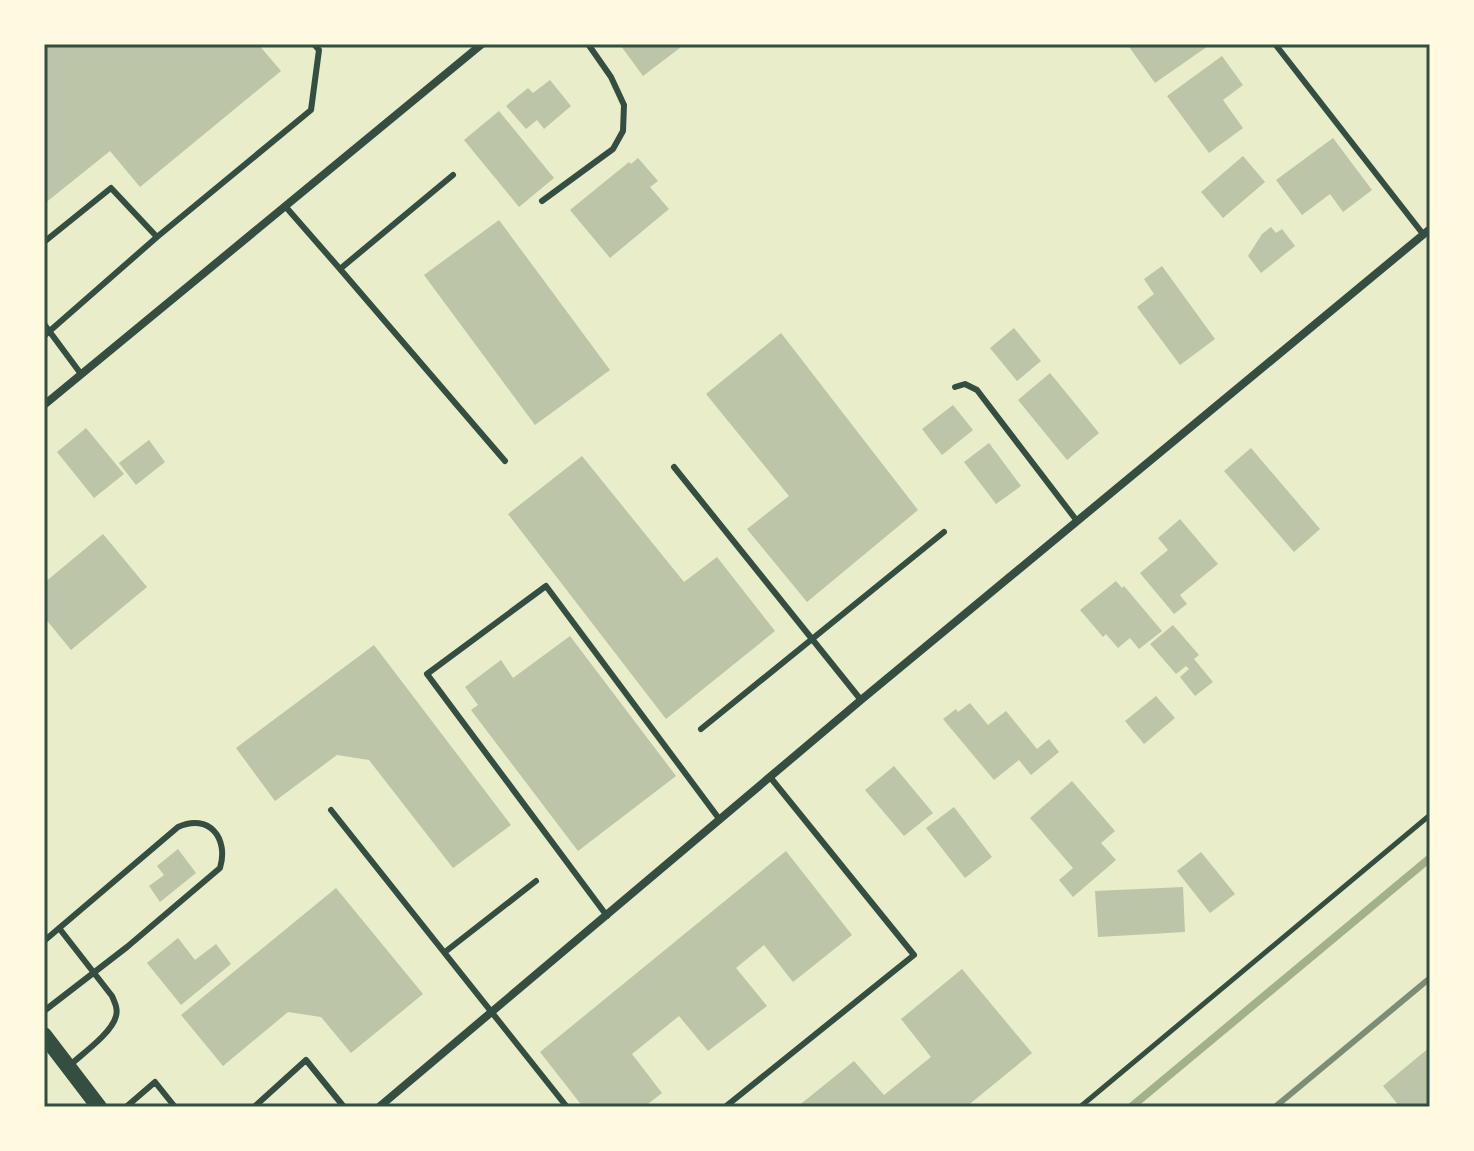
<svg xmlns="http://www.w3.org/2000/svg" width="1474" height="1151" font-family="'Fira Sans',sans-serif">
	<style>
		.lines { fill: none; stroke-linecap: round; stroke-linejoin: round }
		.stream { stroke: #a3b18a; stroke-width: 8 }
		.building { fill: #bcc5a7 }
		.path { stroke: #344e41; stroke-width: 5 }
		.service { stroke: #344e41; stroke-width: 6 }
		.minor { stroke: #344e41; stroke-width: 8 }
		.secondary { stroke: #344e41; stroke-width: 16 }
		.rail { stroke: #7c8e77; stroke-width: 6 }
		.neatline { fill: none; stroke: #344e41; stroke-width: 3 }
	</style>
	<rect width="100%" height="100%" fill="#e9edc9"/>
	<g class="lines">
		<path class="stream" d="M 1131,1107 L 1430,858"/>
	</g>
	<path class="building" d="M 44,44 L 258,44 L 281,71 L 140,187 L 110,151 L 44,204 Z
		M 624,44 L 685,44 L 643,76 L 621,46 Z
		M 1127,44 L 1211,44 L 1155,83 Z
		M 1222,56 L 1243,85 L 1223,100 L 1243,128 L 1209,153 L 1167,96 Z
		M 550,80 L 571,106 L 544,129 L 537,120 L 526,129 L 506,106 L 528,88 L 533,93 Z
		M 499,111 L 554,178 L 519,207 L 464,140 Z
		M 1333,138 L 1372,190 L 1343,212 L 1330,194 L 1302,215 L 1276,180 Z
		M 1243,156 L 1265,182 L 1223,218 L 1201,192 Z
		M 638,158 L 658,181 L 650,187 L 669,209 L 610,258 L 570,210 L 629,162 L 631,164 Z
		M 499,220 L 610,370 L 535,425 L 424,275 Z
		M 1271,227 L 1276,233 L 1282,229 L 1295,246 L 1261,273 L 1248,256 L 1262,234 Z
		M 1162,266 L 1215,339 L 1180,365 L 1137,307 L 1154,294 L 1144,279 Z
		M 1014,328 L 1041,361 L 1017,381 L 990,348 Z
		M 781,333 L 918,510 L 807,602 L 747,529 L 789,496 L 706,394 Z
		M 1050,373 L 1099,433 L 1067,460 L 1018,400 Z
		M 953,405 L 973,430 L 942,455 L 922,429 Z
		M 86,428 L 124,474 L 94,498 L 57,452 Z
		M 149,440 L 165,462 L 136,485 L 119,463 Z
		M 989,443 L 1021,486 L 996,504 L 964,462 Z
		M 1251,448 L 1320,529 L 1294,552 L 1224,471 Z
		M 582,456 L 684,582 L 717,557 L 775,631 L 666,719 L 508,514 Z
		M 1180,519 L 1218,564 L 1180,595 L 1187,604 L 1174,614 L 1140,573 L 1168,550 L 1158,538 Z
		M 103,534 L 147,587 L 71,650 L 44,617 L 44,583 Z
		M 1116,581 L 1122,588 L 1124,586 L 1162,631 L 1139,649 L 1130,638 L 1118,648 L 1106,634 L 1103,637 L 1080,610 Z
		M 1173,625 L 1199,655 L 1194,659 L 1213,682 L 1195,696 L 1180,677 L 1189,669 L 1186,666 L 1176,674 L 1150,644 Z
		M 570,636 L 676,776 L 578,851 L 471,710 L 478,705 L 465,687 L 501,660 L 513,678 Z
		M 374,645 L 511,825 L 453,868 L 369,760 L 337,755 L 275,801 L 236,748 Z
		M 1156,696 L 1175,718 L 1144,744 L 1125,721 Z
		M 970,703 L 988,725 L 1006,711 L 1037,749 L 1049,739 L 1059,752 L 1031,775 L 1019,760 L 994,780 L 943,719 L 956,709 L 958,712 Z
		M 894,766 L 933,813 L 904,836 L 865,790 Z
		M 1072,781 L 1115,831 L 1101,843 L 1116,860 L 1073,897 L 1059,880 L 1073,868 L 1030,818 Z
		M 954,807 L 992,857 L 965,878 L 926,828 Z
		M 178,849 L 196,873 L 160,902 L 149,886 L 164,875 L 157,866 Z
		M 786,851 L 852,935 L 793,982 L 764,945 L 736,968 L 767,1006 L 708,1051 L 679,1016 L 632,1054 L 662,1093 L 644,1107 L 583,1107 L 540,1052 Z
		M 1201,852 L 1235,894 L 1210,913 L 1177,871 Z
		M 1183,887 L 1185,932 L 1098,937 L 1095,891 Z
		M 336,888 L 423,994 L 351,1053 L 321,1017 L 288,1012 L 223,1066 L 181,1015 Z
		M 178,938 L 195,960 L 216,944 L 231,964 L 181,1005 L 147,963 Z
		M 962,969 L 1032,1053 L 966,1107 L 797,1107 L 854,1061 L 884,1095 L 931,1057 L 901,1019 Z
		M 1430,1047 L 1430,1107 L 1400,1107 L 1383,1086 Z"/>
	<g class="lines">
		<path class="path" d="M 1080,1107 L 1430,815"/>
		<path class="service" d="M 1275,44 L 1423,234
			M 542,201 L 613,149 L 623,131 L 624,105 L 611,77 L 588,44
			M 285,206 L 340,269 L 453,175
			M 44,242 L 111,188 L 157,237 L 311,110 L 319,50 L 314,44
			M 340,269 L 505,461
			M 44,324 L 81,374
			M 44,336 L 157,237
			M 955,387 L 965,384 L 977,390 L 1077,521
			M 674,467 L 861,700
			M 701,729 L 944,532
			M 331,810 L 567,1107
			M 607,916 L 427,674 L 546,586 L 720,820
			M 59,928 L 112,996 C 115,1003 118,1009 116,1016 C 112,1033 82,1054 69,1066
			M 44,941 L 178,827 C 209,813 229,838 220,868 L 127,947 L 44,1011
			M 445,952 L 536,881
			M 126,1107 L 155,1082 L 175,1107
			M 254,1107 L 306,1060 L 344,1107
			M 725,1107 L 914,955 L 770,777"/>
		<path class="minor" d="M 44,405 L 482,44
			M 379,1107 L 861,700 L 1430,229"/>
		<path class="secondary" d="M 44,1035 L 99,1107"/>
		<path class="rail" d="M 1275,1107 L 1430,978"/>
	</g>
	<rect width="1474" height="1151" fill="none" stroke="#fefae0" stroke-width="92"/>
	<rect x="46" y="46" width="1382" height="1059" class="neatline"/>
</svg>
